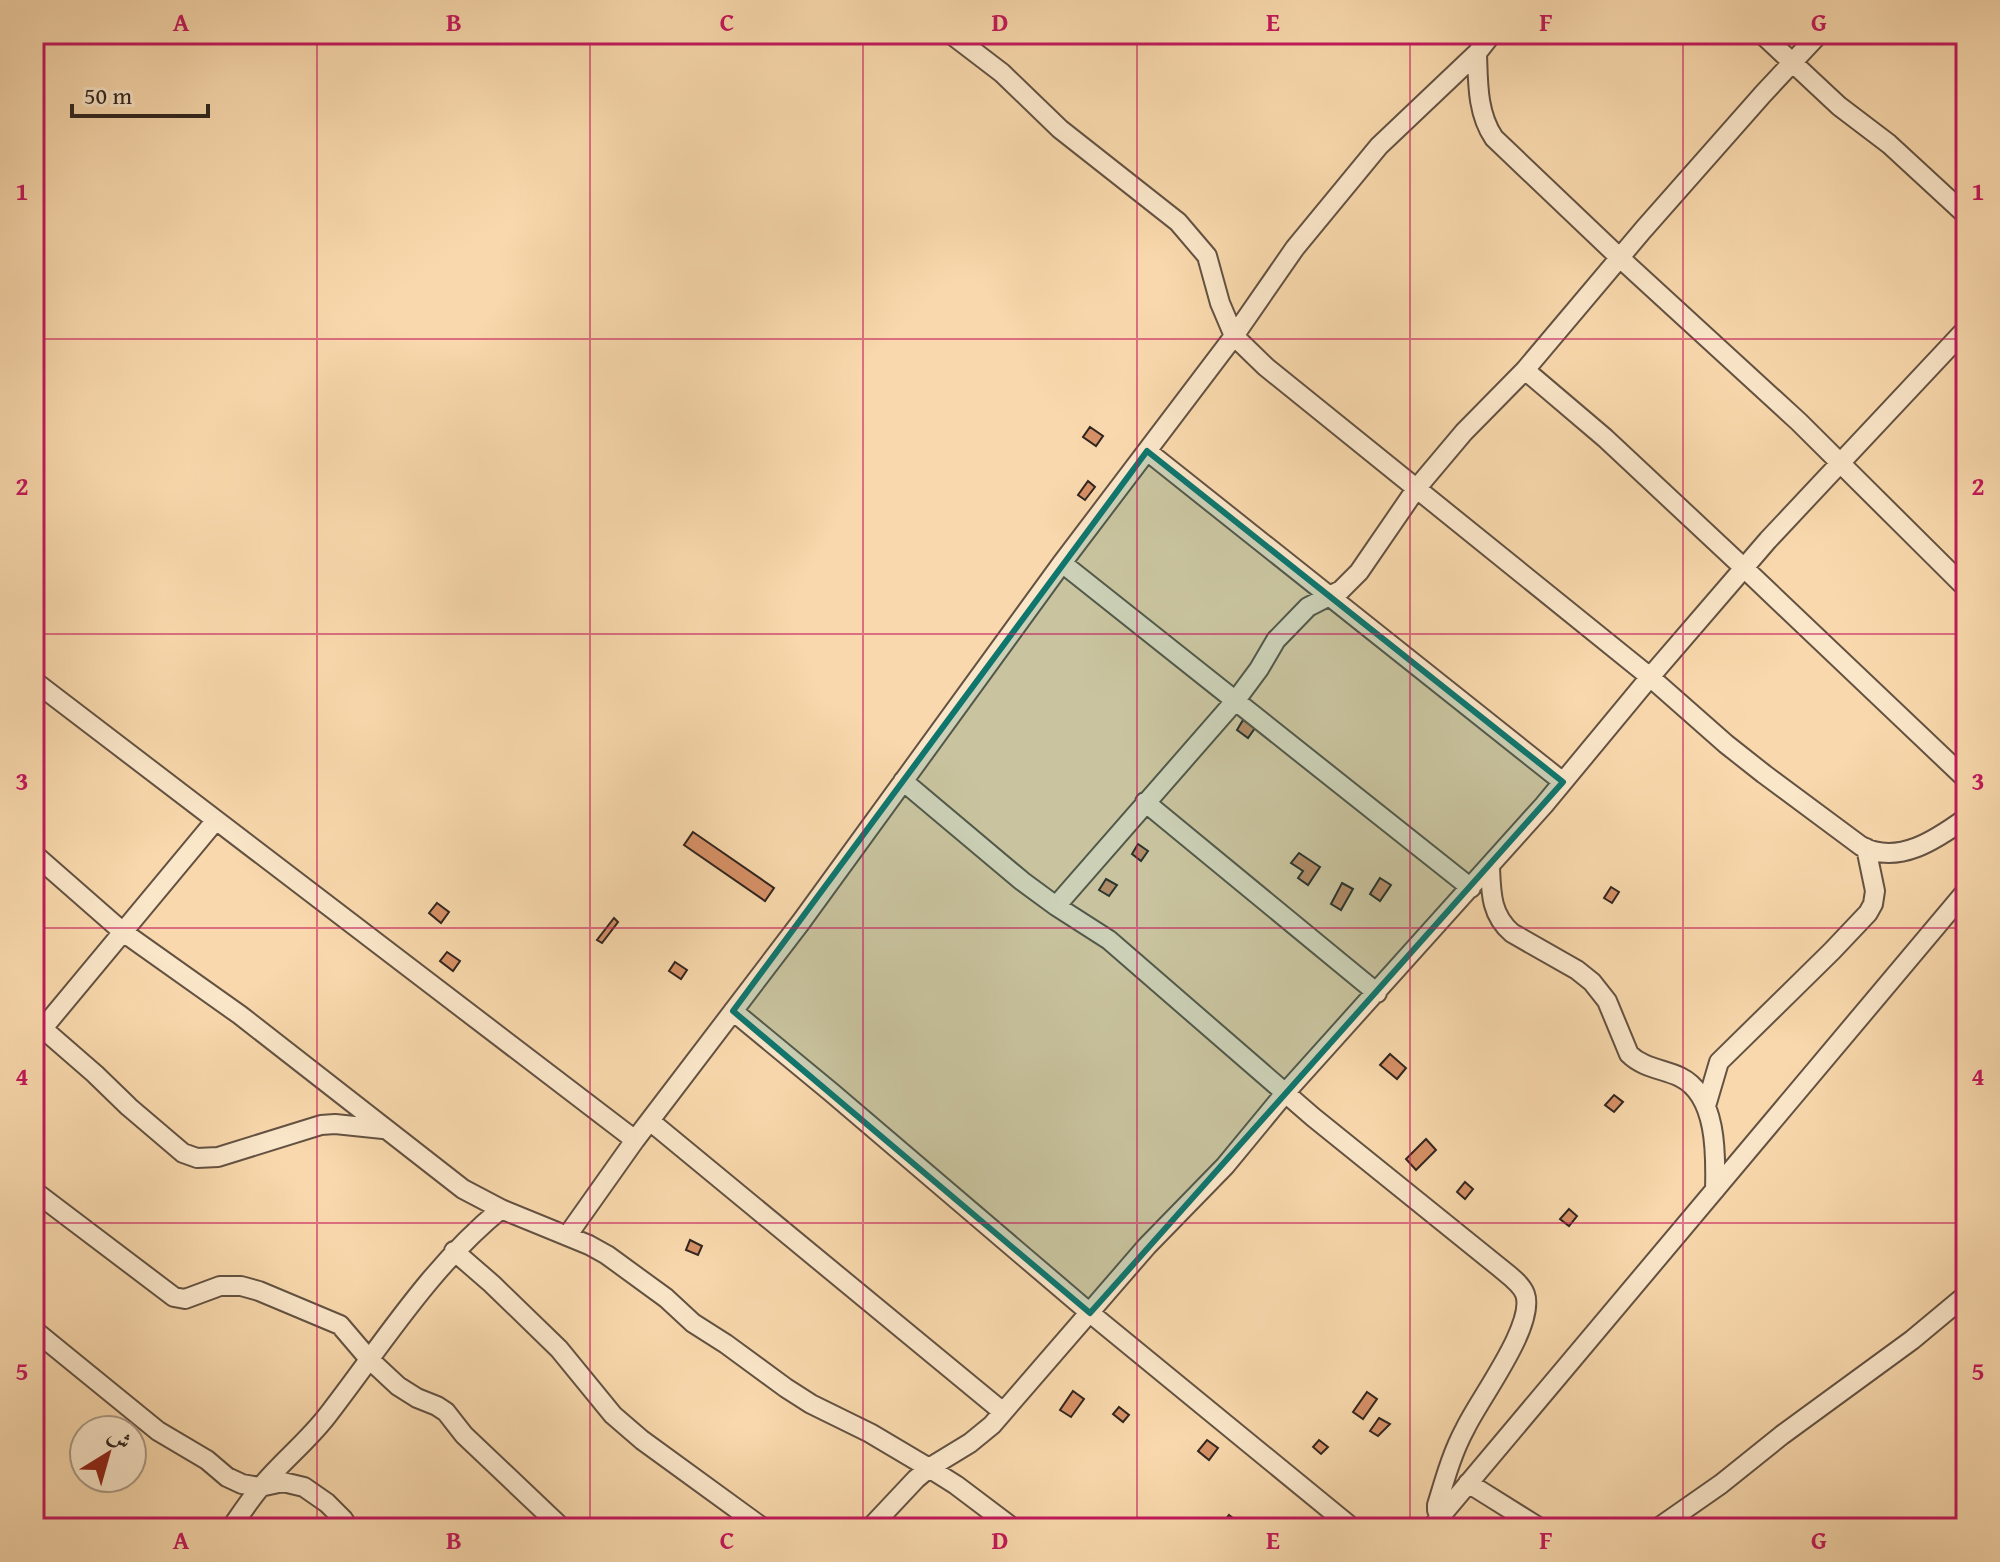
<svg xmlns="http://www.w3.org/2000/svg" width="2000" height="1562" font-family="'Gentium Book Plus',Amiri,serif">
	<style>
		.building { fill: #d79066; stroke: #31251f; stroke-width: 2 }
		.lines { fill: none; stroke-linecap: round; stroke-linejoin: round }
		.minor-casing { stroke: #635242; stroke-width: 22 }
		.minor { stroke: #fae6c9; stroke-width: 18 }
		.marked { fill: #0f766e; fill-opacity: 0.2; stroke: #0f766e; stroke-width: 6; stroke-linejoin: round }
		.grid { fill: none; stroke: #c2185b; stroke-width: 2; stroke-opacity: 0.55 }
		.neatline { fill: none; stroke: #c2185b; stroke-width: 3 }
		.grid-label { font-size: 26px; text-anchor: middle; font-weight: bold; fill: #c2185b }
	</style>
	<rect width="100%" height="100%" fill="#f8d8ac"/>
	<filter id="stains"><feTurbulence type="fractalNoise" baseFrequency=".0025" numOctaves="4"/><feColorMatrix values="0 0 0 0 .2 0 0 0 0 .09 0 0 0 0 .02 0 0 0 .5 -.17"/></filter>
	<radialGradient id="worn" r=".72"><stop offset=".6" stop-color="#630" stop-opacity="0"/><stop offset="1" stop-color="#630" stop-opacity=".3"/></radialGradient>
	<path class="building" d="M 1090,427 L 1103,436 L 1096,446 L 1083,437 Z
		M 1088,481 L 1095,487 L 1085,500 L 1078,495 Z
		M 1243,720 L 1255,728 L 1248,738 L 1237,730 Z
		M 693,832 L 774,888 L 765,901 L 684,845 Z
		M 1138,844 L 1148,851 L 1141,861 L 1132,854 Z
		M 1299,853 L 1320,867 L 1308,885 L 1298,878 L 1303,871 L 1291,863 Z
		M 1380,878 L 1391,885 L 1380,901 L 1370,894 Z
		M 1106,879 L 1117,885 L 1109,896 L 1099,890 Z
		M 1342,883 L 1353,889 L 1341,910 L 1331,904 Z
		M 1611,887 L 1619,892 L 1612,903 L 1604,898 Z
		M 437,903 L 449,912 L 441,923 L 429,913 Z
		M 614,918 L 618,922 L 602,943 L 597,940 Z
		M 447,952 L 460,961 L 453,971 L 440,961 Z
		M 675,962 L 687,970 L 681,979 L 669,971 Z
		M 1390,1054 L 1406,1068 L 1397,1079 L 1380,1065 Z
		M 1614,1095 L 1623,1102 L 1614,1112 L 1605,1105 Z
		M 1426,1139 L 1436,1150 L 1416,1170 L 1406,1159 Z
		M 1465,1182 L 1473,1189 L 1465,1199 L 1457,1192 Z
		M 1569,1209 L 1577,1216 L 1569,1226 L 1560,1219 Z
		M 690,1240 L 702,1246 L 698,1255 L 686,1250 Z
		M 1073,1391 L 1084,1399 L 1071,1417 L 1060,1410 Z
		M 1367,1392 L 1377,1399 L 1363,1419 L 1353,1412 Z
		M 1119,1407 L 1129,1415 L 1123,1422 L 1113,1414 Z
		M 1379,1418 L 1390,1424 L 1378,1436 L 1370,1431 Z
		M 1207,1440 L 1218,1448 L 1209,1460 L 1198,1451 Z
		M 1319,1440 L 1328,1447 L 1321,1454 L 1313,1447 Z
		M 1229,1515 L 1246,1528 L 1219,1528 Z"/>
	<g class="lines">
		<g class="minor-casing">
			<path id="minor" d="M 951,34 L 1002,73 L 1060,129 L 1178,222 L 1207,256 L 1220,303 L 1234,336 L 1266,367 L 1650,677 L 1726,744 L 1764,774 L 1861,846 C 1898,866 1937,839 1966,818
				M 1762,34 L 1839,106 L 1889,144 L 1966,215
				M 1477,53 C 1478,82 1477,113 1494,138 L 1620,258 L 1799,422 L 1966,588
				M 1966,347 L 1966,385
				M 1525,370 L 1605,438 L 1744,568 L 1966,779
				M 1147,451 L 1563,782
				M 1062,563 L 1471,888
				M 34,681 L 635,1140
				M 903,781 L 1022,881 L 1056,906 L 1109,940 L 1313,1117 L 1499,1267 C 1507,1274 1521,1283 1525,1294 C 1536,1325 1479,1399 1465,1429 C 1452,1453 1445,1479 1437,1505 L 1437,1510 L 1440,1518
				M 1145,802 L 1377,993
				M 34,854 L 123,932 L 240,1015 L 463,1189 L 501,1209 L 589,1245 L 607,1255 L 666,1298 L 693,1323 L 726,1344 L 786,1388 L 811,1404 L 870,1433 L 929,1468 L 956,1485 L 1013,1528
				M 1490,867 C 1491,893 1491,915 1512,933 L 1577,970 L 1592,982 L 1607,1001 L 1629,1054 C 1643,1068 1663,1069 1680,1077 C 1717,1095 1716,1154 1715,1190
				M 1056,906 L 1236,700 L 1259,669 L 1276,640 L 1308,607 L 1341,590 L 1359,572 L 1416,489 L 1464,432 L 1525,370 L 1643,230 L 1763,94 L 1819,34
				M 733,1011 L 831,1092 L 1090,1313 L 1350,1526
				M 34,1021 L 95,1074 L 129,1107 L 183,1153 L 197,1158 L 218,1157 L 321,1125 L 335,1124 L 383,1129
				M 34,1039 L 216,820
				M 1706,1106 L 1719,1062 L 1832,951 L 1868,913 L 1873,904 L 1875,891 L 1866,848
				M 650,1121 L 1003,1412
				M 34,1191 L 174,1297 L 185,1299 L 220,1286 L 241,1286 L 259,1291 L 340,1325 L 369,1359 L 398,1386 L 417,1398 L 437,1406 L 446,1412 L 464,1435 L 562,1528
				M 567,1236 L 635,1140 L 801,922 L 1062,563 L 1234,336 L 1295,248 L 1379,146 L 1477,53 L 1492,34
				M 454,1251 L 492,1284 L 559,1349 L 613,1415 L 642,1440 L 763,1528
				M 34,1330 L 158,1431 L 207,1460 L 227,1477 L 242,1484 L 260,1487 L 283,1482 L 304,1487 L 327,1503 L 343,1519 L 349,1528
				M 1468,1483 L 1540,1528
				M 34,1523 L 37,1528
				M 1435,1523 L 1966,891
				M 231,1528 C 240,1515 249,1501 260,1488 C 280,1463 307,1442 327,1416 C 382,1345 430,1267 501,1209
				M 870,1528 L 916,1479 L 929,1468 L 970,1443 L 992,1425 L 1147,1246 L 1225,1166 L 1286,1092 L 1544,805 L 1650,677 L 1768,540 L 1966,329
				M 1658,1528 L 1721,1484 L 1782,1435 L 1912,1340 L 1966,1295"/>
		</g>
		<use href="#minor" class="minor"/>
	</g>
	<path class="marked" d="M 1147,451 L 1563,782 L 1090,1313 L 733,1011 Z"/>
	<path class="grid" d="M 317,34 L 317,1528M 590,34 L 590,1528M 863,34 L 863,1528M 1137,34 L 1137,1528M 1410,34 L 1410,1528M 1683,34 L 1683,1528M 34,339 L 1966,339M 34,634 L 1966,634M 34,928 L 1966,928M 34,1223 L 1966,1223"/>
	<rect width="2000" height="1562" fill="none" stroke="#f8d8ac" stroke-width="88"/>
	<g transform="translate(108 1454) rotate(37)"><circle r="38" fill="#fae6c9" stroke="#aa9985" stroke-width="2"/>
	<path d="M0-6L14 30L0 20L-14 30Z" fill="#8f2418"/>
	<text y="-12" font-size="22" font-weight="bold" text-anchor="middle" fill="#31251f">ش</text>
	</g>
	<path d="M72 104v12h136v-12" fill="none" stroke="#31251f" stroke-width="4"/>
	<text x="84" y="104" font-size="24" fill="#31251f" stroke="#fae6c9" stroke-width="6" paint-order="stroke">50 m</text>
	<rect x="44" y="44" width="1912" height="1474" class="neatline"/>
	<g class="grid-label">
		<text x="181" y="31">A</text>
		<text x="454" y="31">B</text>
		<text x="727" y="31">C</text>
		<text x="1000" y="31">D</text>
		<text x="1273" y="31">E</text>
		<text x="1546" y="31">F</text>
		<text x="1819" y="31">G</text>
		<text x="22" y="200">1</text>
		<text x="1978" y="200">1</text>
		<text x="22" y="495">2</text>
		<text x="1978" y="495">2</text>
		<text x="22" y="790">3</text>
		<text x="1978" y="790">3</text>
		<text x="22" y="1085">4</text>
		<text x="1978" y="1085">4</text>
		<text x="22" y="1380">5</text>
		<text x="1978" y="1380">5</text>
		<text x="181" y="1549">A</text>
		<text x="454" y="1549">B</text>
		<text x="727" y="1549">C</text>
		<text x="1000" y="1549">D</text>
		<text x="1273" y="1549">E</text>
		<text x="1546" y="1549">F</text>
		<text x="1819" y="1549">G</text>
	</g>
	<rect width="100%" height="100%" filter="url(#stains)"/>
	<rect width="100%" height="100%" fill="url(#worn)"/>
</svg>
